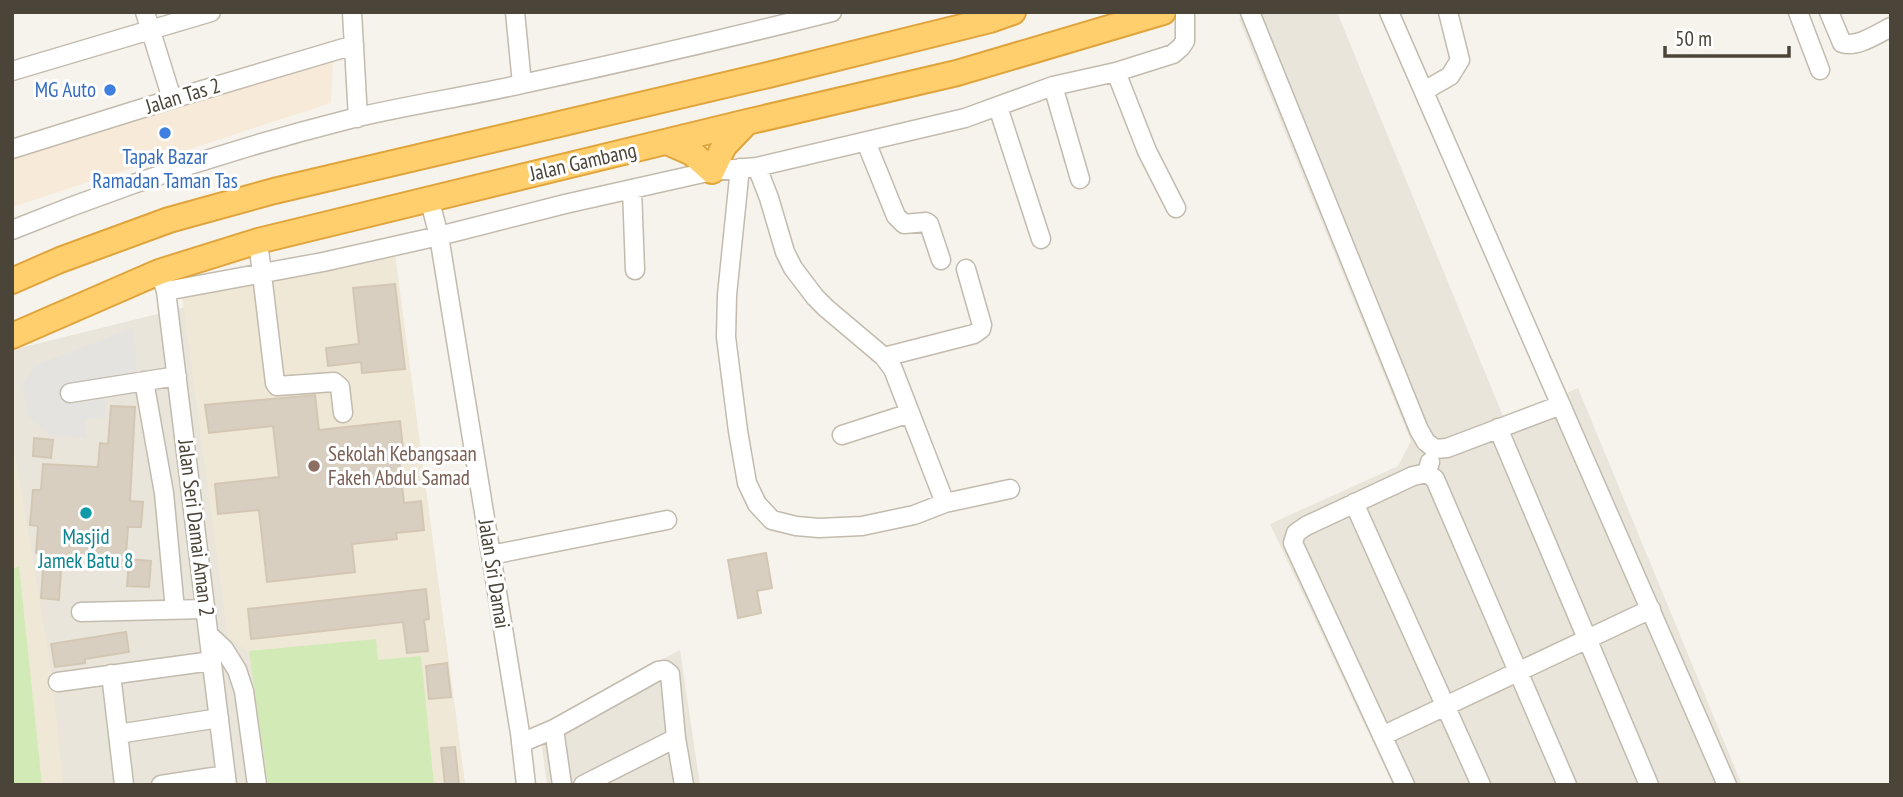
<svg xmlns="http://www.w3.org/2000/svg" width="1903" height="797" font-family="'PT Sans Narrow',sans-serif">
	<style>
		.residential { fill: #eae5da }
		.commercial { fill: #f7ead8 }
		.education { fill: #efe8d6 }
		.green { fill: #d2eab5 }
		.parking { fill: #e5e3e0 }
		.building { fill: #d8cfc1; stroke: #d3c7b4; stroke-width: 2 }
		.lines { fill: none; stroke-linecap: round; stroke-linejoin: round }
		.minor-casing { stroke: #c2bbae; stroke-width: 21 }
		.highway-casing { stroke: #e0a43c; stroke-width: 28 }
		.minor { stroke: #fff; stroke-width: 18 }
		.highway { stroke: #ffcf6e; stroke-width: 24 }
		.shop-dot { fill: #3f7fe0; stroke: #fff; stroke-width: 2.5 }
		.education-dot { fill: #8d6e63; stroke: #fff; stroke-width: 2.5 }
		.culture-dot { fill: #0f9aa8; stroke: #fff; stroke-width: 2.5 }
		.labels { text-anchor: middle; stroke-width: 6; stroke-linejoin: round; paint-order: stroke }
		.shop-label { font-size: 21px; fill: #366cbe; stroke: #fff; text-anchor: end }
		.street-label { font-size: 21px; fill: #4b4439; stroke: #fff }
		.education-label { font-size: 21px; fill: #785e54; stroke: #fff; text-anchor: start }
		.culture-label { font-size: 21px; fill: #0d838f; stroke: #fff }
	</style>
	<rect width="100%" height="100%" fill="#f6f3ec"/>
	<path class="residential" d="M 1251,12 L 1337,12 L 1505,421 L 1578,388 L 1742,785 L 1393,785 L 1270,524 L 1398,466 L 1411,441 L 1239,19 Z
		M 395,255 L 465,785 L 12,785 L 12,350 Z
		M 680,650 L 700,785 L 547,785 L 539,725 Z"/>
	<path class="commercial" d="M 333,61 L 331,103 L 12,207 L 12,158 Z"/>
	<path class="education" d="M 395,255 L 465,785 L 268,785 L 249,652 L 228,637 L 182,296 Z
		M 12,436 L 52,676 L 63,785 L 12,785 Z"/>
	<path class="green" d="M 19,566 L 42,785 L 12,785 L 12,569 Z
		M 376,639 L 378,660 L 421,656 L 434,785 L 268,785 L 249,651 Z"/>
	<path class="parking" d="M 132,328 L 140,395 L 105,397 L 106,418 L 85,419 L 86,438 L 52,436 L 29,417 L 23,384 L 36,365 Z"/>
	<path class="building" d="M 395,284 L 405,369 L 362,373 L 361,362 L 328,366 L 326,348 L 359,344 L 353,288 Z
		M 315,395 L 319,430 L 400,421 L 403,449 L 398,449 L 404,503 L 421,501 L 424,530 L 396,533 L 397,539 L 352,544 L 355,572 L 267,582 L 259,510 L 218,514 L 215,484 L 279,477 L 273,426 L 209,433 L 205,405 Z
		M 111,406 L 135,407 L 130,501 L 143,502 L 141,527 L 128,527 L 125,567 L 91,565 L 91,557 L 62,555 L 59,600 L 41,598 L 44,554 L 36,553 L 38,526 L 30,525 L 33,490 L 41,490 L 43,464 L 98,467 L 100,443 L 108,444 Z
		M 34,438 L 53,440 L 51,458 L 33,456 Z
		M 766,553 L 772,588 L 757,591 L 761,613 L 738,618 L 728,560 Z
		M 129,559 L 151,561 L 149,587 L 127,586 Z
		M 426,589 L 429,619 L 424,620 L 428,651 L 407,653 L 403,622 L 251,639 L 248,609 Z
		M 126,632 L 129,652 L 85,659 L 85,663 L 55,667 L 51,644 Z
		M 447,663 L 451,697 L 429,699 L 426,666 Z
		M 455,747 L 459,785 L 445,785 L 441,748 Z"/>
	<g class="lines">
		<g class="minor-casing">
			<path id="minor" d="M 145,12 L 172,99
				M 352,12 L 358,118
				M 515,12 L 522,84
				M 1250,12 L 1419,430 L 1426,442 L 1435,449 L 1447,448 L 1561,405
				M 1389,12 L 1727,785
				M 1798,12 L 1820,70
				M 1829,12 L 1842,43 C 1857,48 1877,34 1891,27
				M 12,71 L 211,12
				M 1116,72 L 1147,151 L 1176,208
				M 1053,86 L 1080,179
				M 1424,91 L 1450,76 L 1460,60 L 1448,12
				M 998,107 L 1041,239
				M 866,142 L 896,216 L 904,224 L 926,222 L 929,224 L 941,260
				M 12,149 L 172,99 L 354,45
				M 757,167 L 769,198 L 785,252 L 793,268 L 815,297 L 826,308 L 884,357 L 893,369 L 945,503
				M 740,168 L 727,295 L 726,337 L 738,431 L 747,483 L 757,504 L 772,520 L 796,526 L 819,528 L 862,526 L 914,515 L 945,503 L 1010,489
				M 632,189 L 635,270
				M 429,198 L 439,236 L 520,733 L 526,785
				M 12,230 C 122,185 235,148 350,119 C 407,105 465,97 522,84 C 625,62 729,38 832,12
				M 258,241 L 275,383 L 277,386 L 334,382 L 340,387 L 343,413
				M 163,282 L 166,291 L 227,785
				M 166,291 L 323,262 L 439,236 L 565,204 L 712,171 L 757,167 L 965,118 L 1053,86 L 1116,72 L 1173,54 L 1181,47 L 1185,41 L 1185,12
				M 884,357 L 974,334 L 981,329 L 982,325 L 966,269
				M 144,381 L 164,493 L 175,610
				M 70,393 L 177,376
				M 1498,428 L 1649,785
				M 842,435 L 910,413
				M 1430,462 L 1427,473 L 1435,479 L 1567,785
				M 1354,503 L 1481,785
				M 491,555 L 667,520
				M 81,612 L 205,609
				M 209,635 L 224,649 L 237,670 L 244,691 L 257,785
				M 111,674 L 124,785
				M 58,682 L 212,661
				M 554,729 L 562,785
				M 118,734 L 219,718
				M 1382,736 L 1651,609
				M 521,743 L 554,729 L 658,671 L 665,670 L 670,674 L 676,738 L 684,785
				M 161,785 L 226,775
				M 583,785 L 676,738
				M 1405,785 L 1293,543 L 1296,533 L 1306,526 L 1413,476 L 1427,473"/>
		</g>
		<g class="highway-casing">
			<path id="highway" d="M 667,142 L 692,153 L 712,171 L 724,146 L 747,122
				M 12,281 L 60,260 L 169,220 L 274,191 L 768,75 L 990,20 L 1013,12
				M 12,336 L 159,272 L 258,241 L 747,122 L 957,73 L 1163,12"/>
		</g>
		<use href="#minor" class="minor"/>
		<use href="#highway" class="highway"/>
	</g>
	<g class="shop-dot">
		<circle cx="110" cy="90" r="7"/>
		<circle cx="165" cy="133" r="7"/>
	</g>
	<circle class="education-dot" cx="314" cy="466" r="7"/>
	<circle class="culture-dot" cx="86" cy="513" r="7"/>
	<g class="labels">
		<g class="shop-label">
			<text x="96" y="97">MG Auto</text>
			<text x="165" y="164" text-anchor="middle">Tapak Bazar<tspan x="165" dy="24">Ramadan Taman Tas</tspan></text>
		</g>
		<g class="street-label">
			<text transform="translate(183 96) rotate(-17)" y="7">Jalan Tas 2</text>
			<text transform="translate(583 162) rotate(-13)" y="7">Jalan Gambang</text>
			<text transform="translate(196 528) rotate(83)" y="7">Jalan Seri Damai Aman 2</text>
			<text transform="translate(494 574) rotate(81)" y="7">Jalan Sri Damai</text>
		</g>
		<g class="education-label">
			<text x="328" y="461">Sekolah Kebangsaan<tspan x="328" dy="24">Fakeh Abdul Samad</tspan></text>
		</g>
		<g class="culture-label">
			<text x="86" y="544">Masjid<tspan x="86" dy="24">Jamek Batu 8</tspan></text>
		</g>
	</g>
	<rect width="1903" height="797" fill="none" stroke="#4b4439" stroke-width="28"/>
	<path d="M1665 46v10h124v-10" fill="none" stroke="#4b4439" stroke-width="3.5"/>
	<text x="1675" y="46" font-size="21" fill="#4b4439" stroke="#ffffff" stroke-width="5" paint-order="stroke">50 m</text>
</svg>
